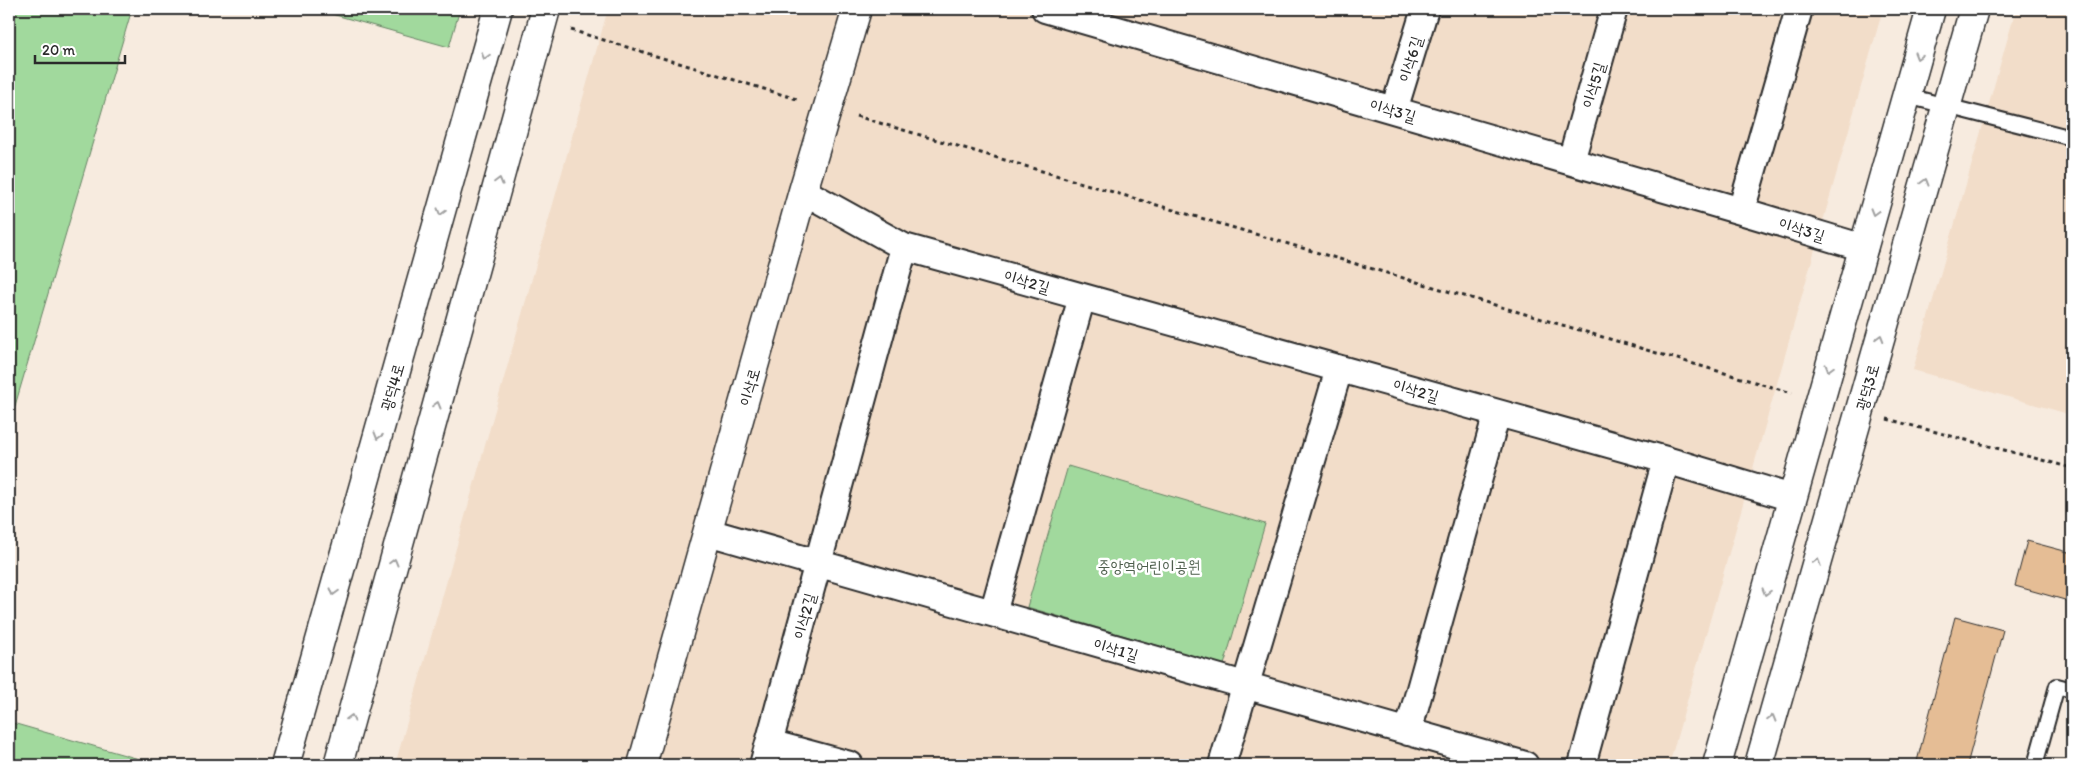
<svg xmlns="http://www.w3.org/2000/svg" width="2081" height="774" font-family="Itim,'Poor Story',sans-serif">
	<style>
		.built { fill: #f2ddc9 }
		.green { fill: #a1d99d; stroke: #668264 }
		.building { fill: #e5bd95; stroke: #2b2b2b }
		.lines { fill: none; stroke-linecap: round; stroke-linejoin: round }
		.lane-casing { stroke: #2b2b2b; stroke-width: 18 }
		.street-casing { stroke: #2b2b2b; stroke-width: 30 }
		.secondary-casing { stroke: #2b2b2b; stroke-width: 31 }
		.path { stroke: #2b2b2b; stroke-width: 3; stroke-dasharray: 4 4; stroke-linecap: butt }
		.lane { stroke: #fff; stroke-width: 14 }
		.street { stroke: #fff; stroke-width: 26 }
		.secondary { stroke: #fff; stroke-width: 28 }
		.oneway { stroke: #a0a0a0 }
		.labels { text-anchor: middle; stroke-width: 5; stroke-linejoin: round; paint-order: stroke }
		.street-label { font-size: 16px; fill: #2b2b2b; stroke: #fff }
		.park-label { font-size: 16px; fill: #4e5f4d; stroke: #fff }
	</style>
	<rect width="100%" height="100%" fill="#f7ebdf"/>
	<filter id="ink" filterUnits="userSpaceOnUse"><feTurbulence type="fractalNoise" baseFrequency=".02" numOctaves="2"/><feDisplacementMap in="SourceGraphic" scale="10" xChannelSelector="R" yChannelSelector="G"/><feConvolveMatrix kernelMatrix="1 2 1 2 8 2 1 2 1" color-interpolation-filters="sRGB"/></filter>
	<g filter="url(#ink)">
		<path class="built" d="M 608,9 L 1883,9 L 1669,765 L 395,765 Z
			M 2016,9 L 2072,9 L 2072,415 L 1913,370 Z"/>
		<path class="green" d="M 9,9 L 132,9 L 9,426 Z
			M 314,9 L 460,9 L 449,47 Z
			M 1068,466 L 1265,524 L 1224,665 L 1027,607 Z
			M 9,722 L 160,765 L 9,765 Z"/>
		<path class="building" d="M 2027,541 L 2072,553 L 2072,602 L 2015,586 Z
			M 1955,617 L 2003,630 L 1967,765 L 1916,765 Z"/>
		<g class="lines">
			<g class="lane-casing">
				<path id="lane" d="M 1907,96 L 2072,138
					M 2035,765 L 2057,686 L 2072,690"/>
			</g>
			<g class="street-casing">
				<path id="street" d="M 1045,9 L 1741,211 L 1864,248
					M 1394,110 L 1425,9
					M 1571,161 L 1614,9
					M 803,191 L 904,247
					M 1741,211 L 1799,9
					M 708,532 L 1525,765
					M 993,613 L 1082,297
					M 1408,732 L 1497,413
					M 769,743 L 850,765
					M 763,765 L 904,247 L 1666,460 L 1792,498
					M 1222,765 L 1339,369
					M 1582,765 L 1666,460"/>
			</g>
			<g class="secondary-casing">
				<path id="secondary" d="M 285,765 L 498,9
					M 338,765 L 546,9
					M 642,765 L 803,191 L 857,9
					M 1717,765 L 1931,9
					M 1759,765 L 1974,9"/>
			</g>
			<path class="path" d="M 571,30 L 800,100
				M 856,116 L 1792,393
				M 1887,419 L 2072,468"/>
			<use href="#lane" class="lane"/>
			<use href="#street" class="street"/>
			<use href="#secondary" class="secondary"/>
		</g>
		<defs><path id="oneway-chevron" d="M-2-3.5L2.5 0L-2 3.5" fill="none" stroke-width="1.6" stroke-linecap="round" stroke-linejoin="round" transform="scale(1.25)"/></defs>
		<g class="oneway">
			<use href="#oneway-chevron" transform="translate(485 56) rotate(106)"/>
			<use href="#oneway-chevron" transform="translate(1918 56) rotate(106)"/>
			<use href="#oneway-chevron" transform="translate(499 181) rotate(-75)"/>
			<use href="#oneway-chevron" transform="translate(1925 182) rotate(-74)"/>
			<use href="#oneway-chevron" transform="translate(441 212) rotate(106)"/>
			<use href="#oneway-chevron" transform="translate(1874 212) rotate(106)"/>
			<use href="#oneway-chevron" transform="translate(1880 338) rotate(-74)"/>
			<use href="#oneway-chevron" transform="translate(1829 368) rotate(106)"/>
			<use href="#oneway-chevron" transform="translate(437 405) rotate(-75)"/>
			<use href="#oneway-chevron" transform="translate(378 436) rotate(106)"/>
			<use href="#oneway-chevron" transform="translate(394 562) rotate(-75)"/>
			<use href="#oneway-chevron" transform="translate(1817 562) rotate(-74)"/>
			<use href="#oneway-chevron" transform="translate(334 592) rotate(106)"/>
			<use href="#oneway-chevron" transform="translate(1766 592) rotate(106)"/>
			<use href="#oneway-chevron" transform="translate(351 718) rotate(-75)"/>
			<use href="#oneway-chevron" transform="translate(1772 718) rotate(-74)"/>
		</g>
	</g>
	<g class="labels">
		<g class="street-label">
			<text transform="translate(1410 59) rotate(-73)" y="6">이삭6길</text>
			<text transform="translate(1593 85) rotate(-74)" y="6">이삭5길</text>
			<text transform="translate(1393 110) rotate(16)" y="6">이삭3길</text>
			<text transform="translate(1802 229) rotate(17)" y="6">이삭3길</text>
			<text transform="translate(1027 281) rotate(16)" y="6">이삭2길</text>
			<text transform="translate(392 387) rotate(-74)" y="6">광덕4로</text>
			<text transform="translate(749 387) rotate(-74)" y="6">이삭로</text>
			<text transform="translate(1867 387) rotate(-74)" y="6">광덕3로</text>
			<text transform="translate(1416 390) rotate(16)" y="6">이삭2길</text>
			<text transform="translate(804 616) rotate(-75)" y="6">이삭2길</text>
			<text transform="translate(1116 649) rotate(16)" y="6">이삭1길</text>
		</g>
		<g class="park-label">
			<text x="1149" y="572">중앙역어린이공원</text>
		</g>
	</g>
	<rect width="2081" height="774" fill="none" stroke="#fff" stroke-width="30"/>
	<rect x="15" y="15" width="2051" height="744" fill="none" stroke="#2b2b2b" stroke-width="2" filter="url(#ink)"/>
	<path d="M35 55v8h90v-8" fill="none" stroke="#2b2b2b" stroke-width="2.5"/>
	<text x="42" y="55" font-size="15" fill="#2b2b2b" stroke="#ffffff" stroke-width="4" paint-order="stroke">20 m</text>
</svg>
